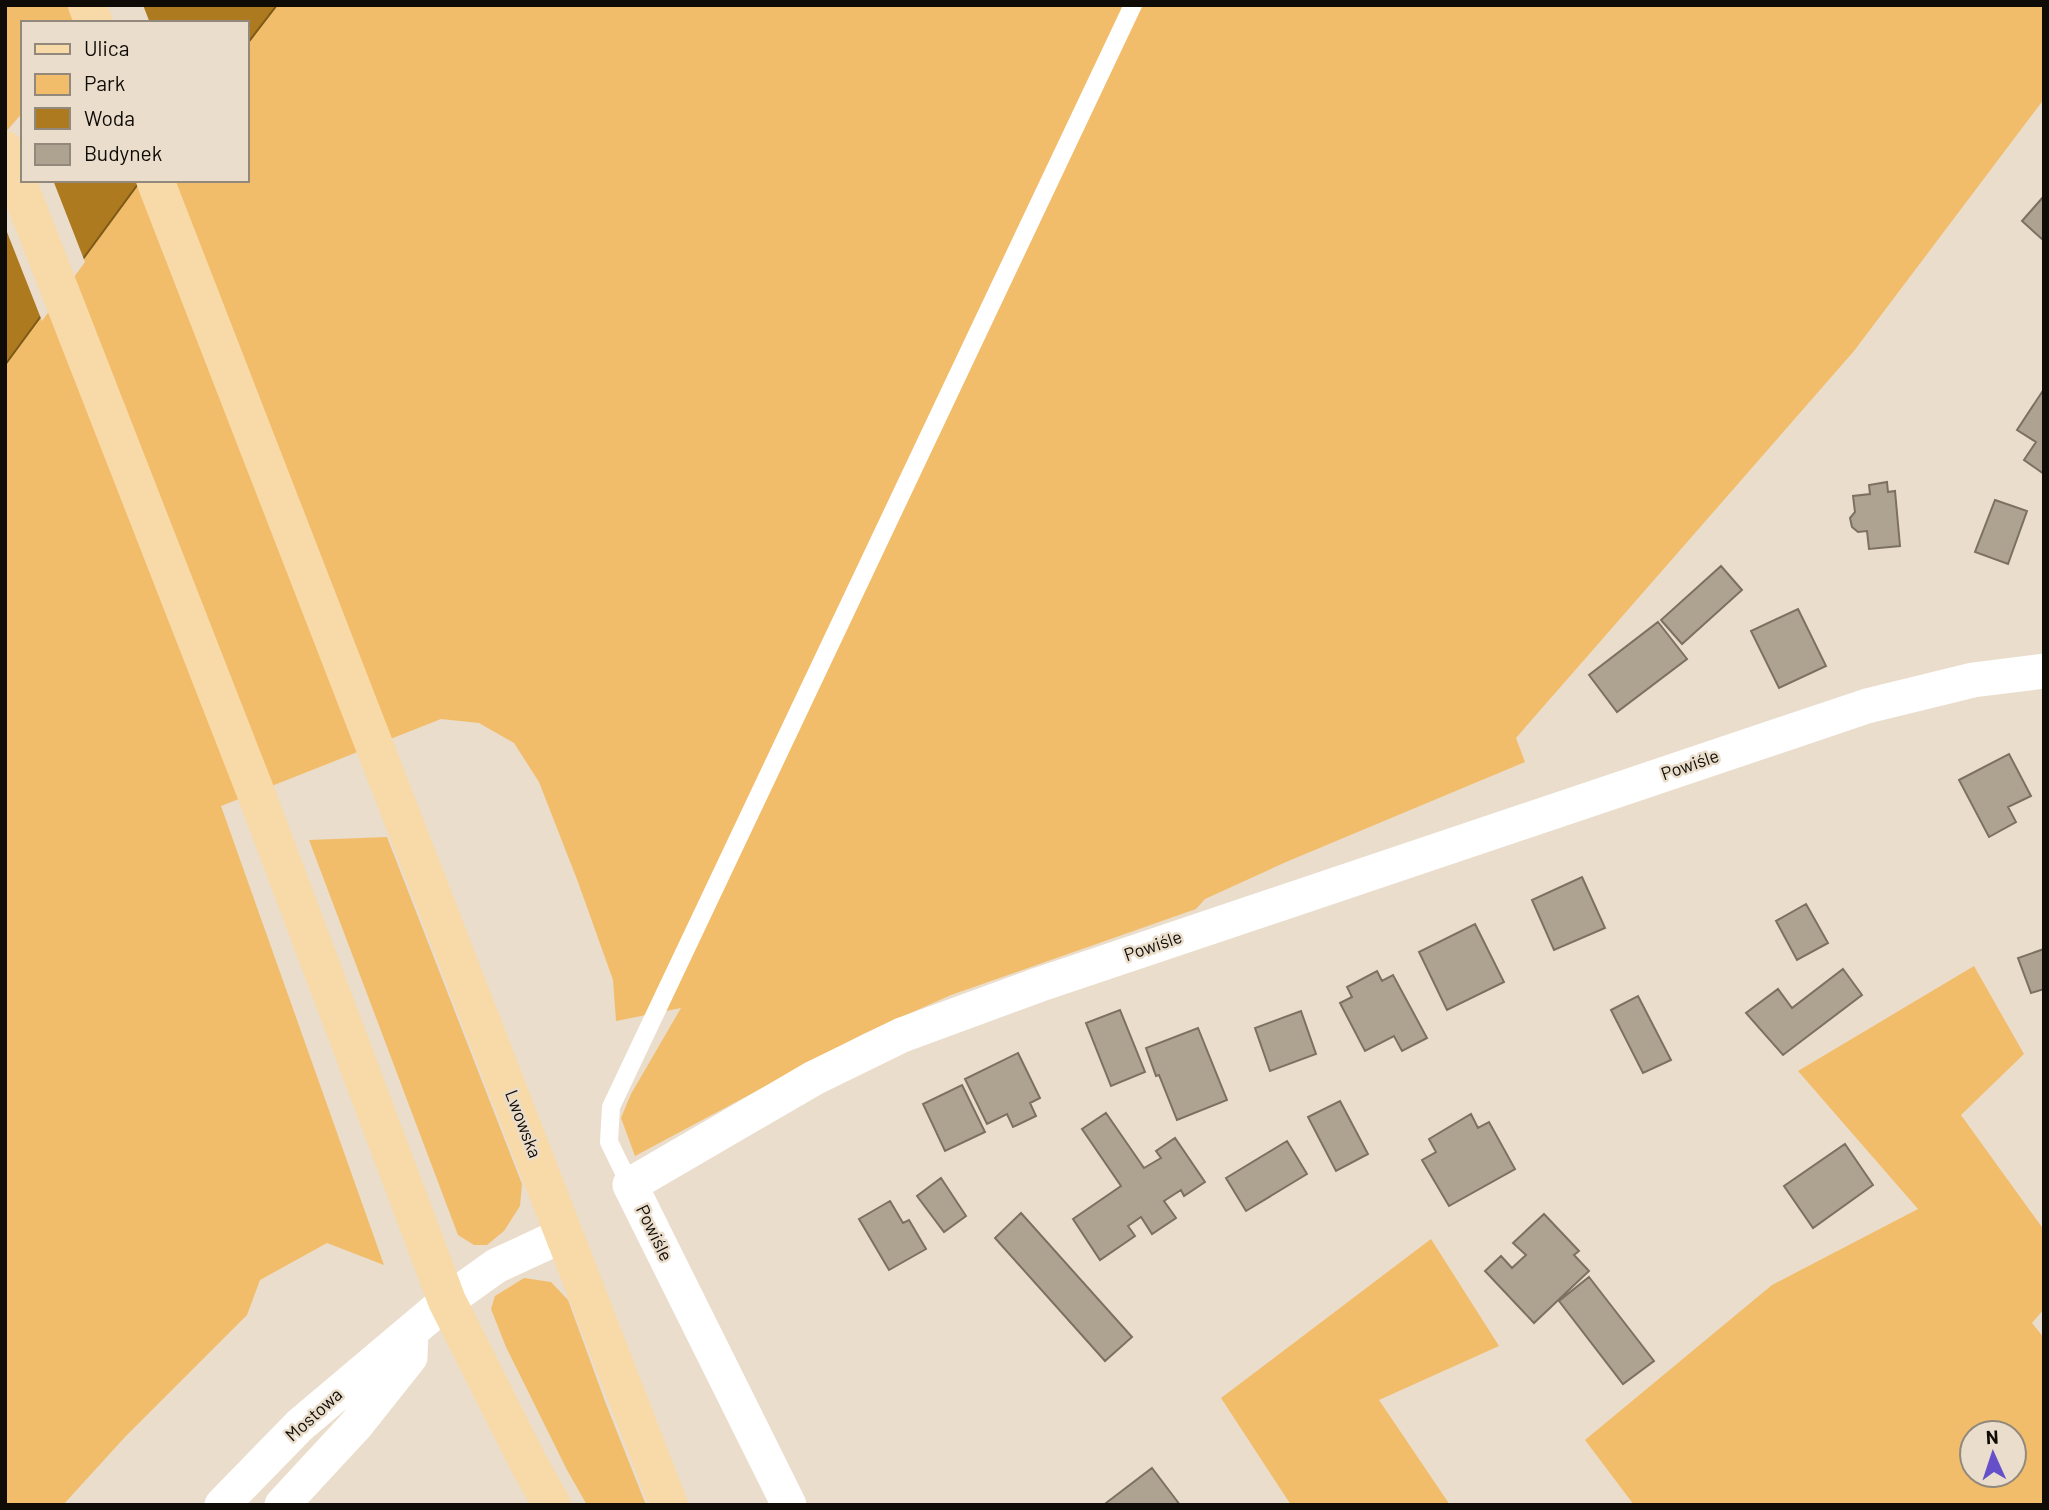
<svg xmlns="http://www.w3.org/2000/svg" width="2049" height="1510" font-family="Barlow,sans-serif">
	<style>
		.green { fill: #f2bd6b; fill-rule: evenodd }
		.water { fill: #ad7a1f; stroke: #7e5918; stroke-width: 2 }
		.pier { fill: #eaddcb }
		.building { fill: #aea291; stroke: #7c7161; stroke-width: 2 }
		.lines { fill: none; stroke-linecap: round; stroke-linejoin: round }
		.lane { stroke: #fff; stroke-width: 18 }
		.street { stroke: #fff; stroke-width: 35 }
		.primary { stroke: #f8d9a8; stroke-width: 38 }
		.labels { text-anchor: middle; stroke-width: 5; stroke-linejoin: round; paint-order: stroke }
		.street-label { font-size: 18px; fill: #0f0b06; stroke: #eaddcb }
	</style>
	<rect width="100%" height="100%" fill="#eaddcb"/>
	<path class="green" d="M 5,5 L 105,5 L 92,23 L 23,23 L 23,115 L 5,139 Z
		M 277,5 L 2044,5 L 2044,99 L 1854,351 L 1516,738 L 1525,762 L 1286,862 L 1205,899 L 1196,909 L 951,995 L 863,1034 L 635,1156 L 621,1118 L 631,1094 L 681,1008 L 616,1021 L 613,980 L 578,882 L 539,782 L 514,743 L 479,723 L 441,719 L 221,806 L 384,1265 L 327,1243 L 260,1280 L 247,1315 L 125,1437 L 63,1505 L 5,1505 L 5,365 L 141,180 L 247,180 L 247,44 Z
		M 387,837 L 522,1184 L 520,1206 L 504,1231 L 487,1245 L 474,1245 L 458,1235 L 309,840 Z
		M 1974,966 L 2024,1054 L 1961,1115 L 2044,1230 L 2044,1309 L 2032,1323 L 2044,1338 L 2044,1505 L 1634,1505 L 1585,1440 L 1772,1285 L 1918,1209 L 1798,1071 ZM 2014,1433 L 2014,1475 L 1972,1475 L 1972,1433 Z
		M 1431,1239 L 1499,1346 L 1379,1400 L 1450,1505 L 1291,1505 L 1221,1398 Z
		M 524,1278 L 551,1282 L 568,1300 L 606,1404 L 646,1505 L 587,1505 L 567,1470 L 506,1347 L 491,1309 L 495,1296 Z"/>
	<path class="water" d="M 105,5 L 277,5 L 247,44 L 247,23 L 92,23 Z
		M 5,139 L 23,180 L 141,180 L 5,365 Z"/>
	<path class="pier" d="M 100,5 L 143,5 L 150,23 L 88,23 Z
		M 23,112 L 23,180 L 53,180 L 85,262 L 42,321 L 5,227 L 5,133 Z"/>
	<path class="building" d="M 2044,196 L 2044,238 L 2043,240 L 2022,221 Z
		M 2044,389 L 2044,474 L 2024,460 L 2036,442 L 2017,430 Z
		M 1887,482 L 1888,492 L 1895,491 L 1900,546 L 1869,549 L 1867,531 L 1858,532 L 1852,527 L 1850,518 L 1855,512 L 1853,496 L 1870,494 L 1869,485 Z
		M 1995,500 L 2027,511 L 2008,564 L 1975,552 Z
		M 1721,566 L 1742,590 L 1682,644 L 1661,620 Z
		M 1798,609 L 1826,666 L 1779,688 L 1751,631 Z
		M 1658,622 L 1687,659 L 1617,712 L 1589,675 Z
		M 2009,754 L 2031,796 L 2008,807 L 2016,822 L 1989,837 L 1959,780 Z
		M 1582,877 L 1605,928 L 1554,950 L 1532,900 Z
		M 1806,904 L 1828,943 L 1797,960 L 1776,921 Z
		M 1475,924 L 1504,982 L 1447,1010 L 1419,952 Z
		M 2044,949 L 2044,989 L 2031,993 L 2018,958 Z
		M 1843,969 L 1862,995 L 1783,1055 L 1746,1013 L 1778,989 L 1792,1008 Z
		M 1377,971 L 1382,981 L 1393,975 L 1427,1038 L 1402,1051 L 1394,1036 L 1365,1051 L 1340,1003 L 1352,997 L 1347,987 Z
		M 1638,996 L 1671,1060 L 1643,1073 L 1611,1010 Z
		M 1120,1010 L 1145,1072 L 1111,1086 L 1086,1023 Z
		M 1301,1011 L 1316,1054 L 1270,1071 L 1255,1028 Z
		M 1198,1028 L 1227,1100 L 1177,1120 L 1159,1075 L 1156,1076 L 1146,1048 Z
		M 1018,1053 L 1040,1098 L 1030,1103 L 1036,1116 L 1013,1127 L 1007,1114 L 987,1124 L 965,1079 Z
		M 962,1085 L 985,1132 L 945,1151 L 923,1104 Z
		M 1340,1101 L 1368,1154 L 1336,1171 L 1308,1117 Z
		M 1106,1113 L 1144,1168 L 1161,1158 L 1156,1151 L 1175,1138 L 1205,1182 L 1184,1196 L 1181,1190 L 1164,1201 L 1176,1218 L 1152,1234 L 1141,1217 L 1128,1226 L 1135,1236 L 1100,1260 L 1073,1219 L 1121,1186 L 1082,1129 Z
		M 1471,1114 L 1478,1128 L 1489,1122 L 1515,1169 L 1449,1206 L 1422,1160 L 1436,1152 L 1429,1139 Z
		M 1287,1141 L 1307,1174 L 1246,1211 L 1226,1178 Z
		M 1845,1144 L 1873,1185 L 1813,1228 L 1784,1186 Z
		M 941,1178 L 966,1216 L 944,1232 L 917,1196 Z
		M 890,1201 L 903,1223 L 909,1220 L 926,1249 L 889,1270 L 859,1219 Z
		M 1021,1213 L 1132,1337 L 1105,1361 L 995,1238 Z
		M 1544,1214 L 1579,1251 L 1574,1255 L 1589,1271 L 1534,1323 L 1485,1271 L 1501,1256 L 1512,1268 L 1526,1255 L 1513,1243 Z
		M 1589,1277 L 1654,1361 L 1623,1384 L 1559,1301 Z
		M 1152,1468 L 1180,1505 L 1108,1505 L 1106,1503 Z"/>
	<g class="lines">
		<path class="lane" d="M 630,1185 L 609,1142 L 611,1107 L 1133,5"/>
		<path class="street" d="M 222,1505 L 300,1425 L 447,1301 L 496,1266 L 565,1234
			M 282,1505 L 356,1425 L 410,1357 L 411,1332
			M 789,1505 L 630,1185 L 814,1078 L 902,1035 L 1038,985 L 1867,706 L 1973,680 L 2044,671"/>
		<path class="primary" d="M 87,5 L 94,23
			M 5,150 L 256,793 L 447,1301 L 529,1464 L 552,1505
			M 155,180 L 669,1505"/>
	</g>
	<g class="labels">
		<g class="street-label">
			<text transform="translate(1690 765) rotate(-19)" y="6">Powiśle</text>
			<text transform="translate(1153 946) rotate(-19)" y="6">Powiśle</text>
			<text transform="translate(523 1124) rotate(69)" y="6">Lwowska</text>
			<text transform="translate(654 1233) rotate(64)" y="6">Powiśle</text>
			<text transform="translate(314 1415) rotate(-42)" y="6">Mostowa</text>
		</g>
	</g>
	<rect width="2049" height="1510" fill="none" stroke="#0f0b06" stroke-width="14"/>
	<rect x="21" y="21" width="228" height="161" fill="#eaddcb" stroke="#92897c" stroke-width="2"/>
	<rect x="35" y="44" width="35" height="10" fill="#f8d9a8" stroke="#92897c" stroke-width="2"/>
	<text x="84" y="56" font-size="21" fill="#0f0b06">Ulica</text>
	<rect x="35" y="74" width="35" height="21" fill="#f2bd6b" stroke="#92897c" stroke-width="2"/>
	<text x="84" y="91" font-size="21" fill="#0f0b06">Park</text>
	<rect x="35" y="108" width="35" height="21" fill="#ad7a1f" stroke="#92897c" stroke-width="2"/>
	<text x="84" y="126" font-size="21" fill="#0f0b06">Woda</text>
	<rect x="35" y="144" width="35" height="21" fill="#aea291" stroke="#92897c" stroke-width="2"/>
	<text x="84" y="161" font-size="21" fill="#0f0b06">Budynek</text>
	<g transform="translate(1993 1454) rotate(357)"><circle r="33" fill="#eaddcb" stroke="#92897c" stroke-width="2"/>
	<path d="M0-5L12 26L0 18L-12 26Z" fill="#6550c9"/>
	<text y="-10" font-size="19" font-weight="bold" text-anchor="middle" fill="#0f0b06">N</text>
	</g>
</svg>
